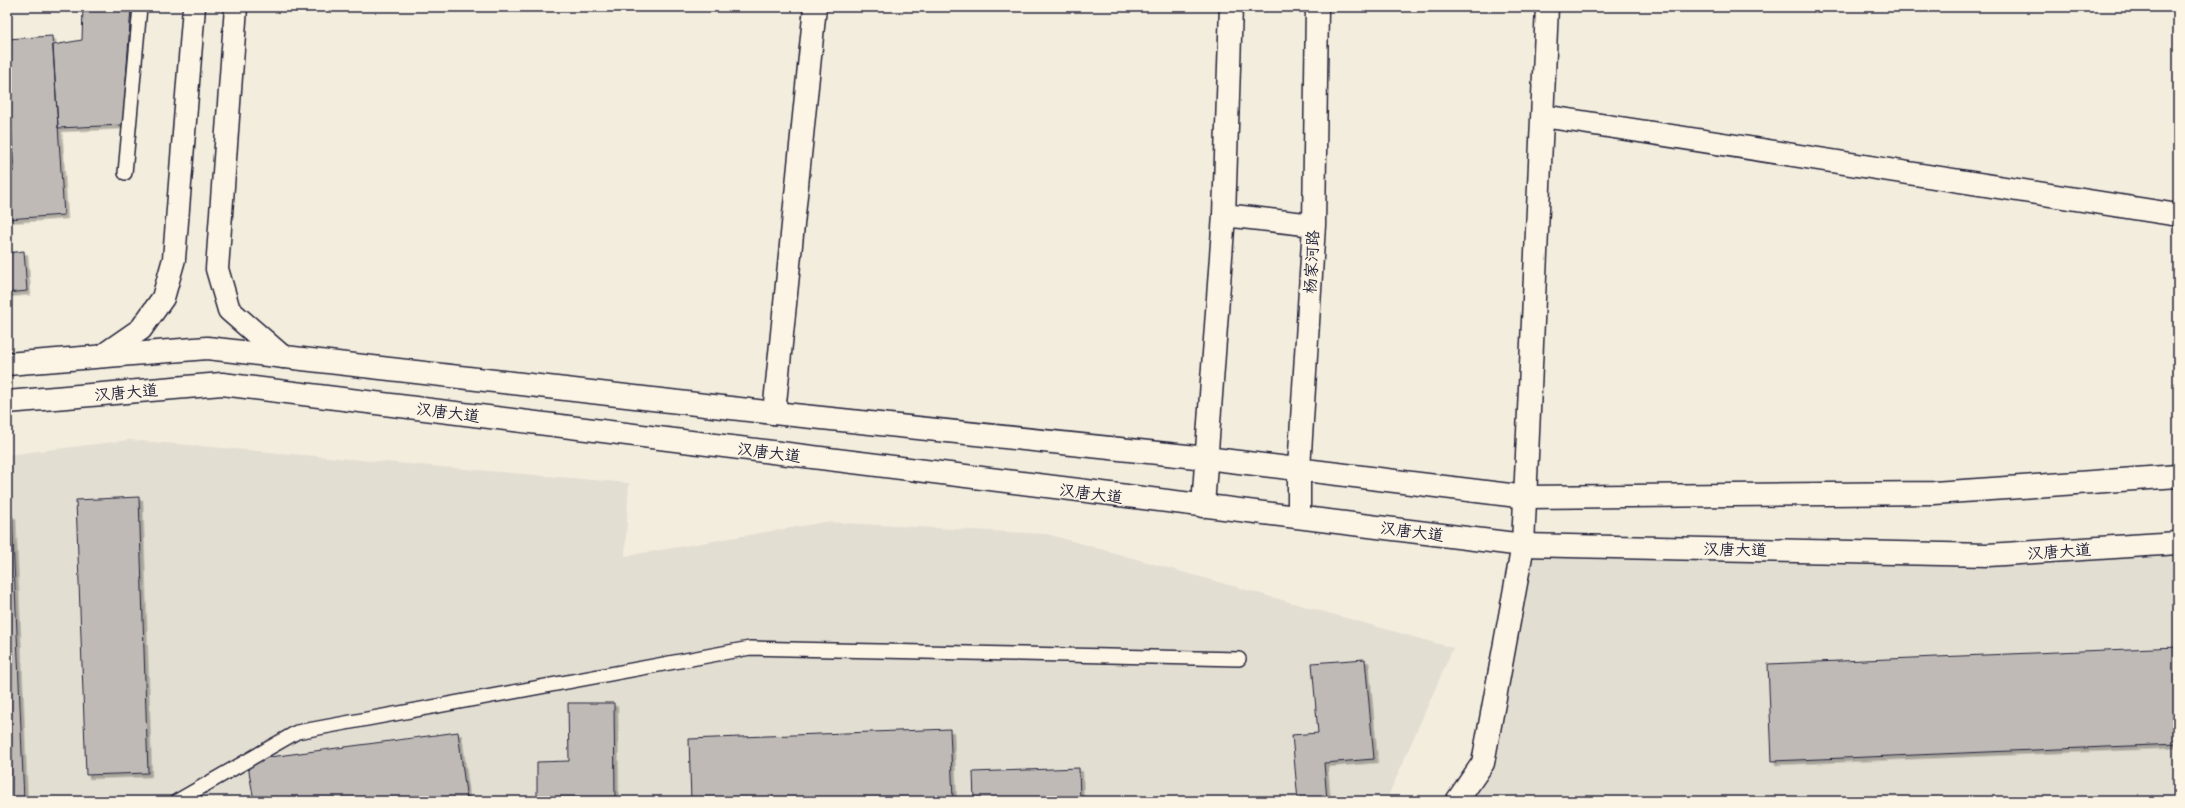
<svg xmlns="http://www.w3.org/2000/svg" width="2185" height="808" font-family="Caveat,'LXGW WenKai TC',sans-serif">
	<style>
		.built { fill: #e3ded2 }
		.building { fill: #bfbab6; stroke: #22223b; filter: url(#shadow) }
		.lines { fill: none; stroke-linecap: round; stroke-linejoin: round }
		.lane-casing { stroke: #22223b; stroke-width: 16 }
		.street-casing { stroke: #22223b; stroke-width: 25 }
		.secondary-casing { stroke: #22223b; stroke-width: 25 }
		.lane { stroke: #fcf5e5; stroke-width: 13 }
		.street { stroke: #fcf5e5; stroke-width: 22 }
		.secondary { stroke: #fcf5e5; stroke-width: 22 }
		.labels { text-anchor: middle; stroke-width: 3; stroke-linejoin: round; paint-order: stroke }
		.street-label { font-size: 16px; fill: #22223b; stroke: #fcf5e5 }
	</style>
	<defs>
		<filter id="shadow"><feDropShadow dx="3.5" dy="3.5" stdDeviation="0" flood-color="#0004"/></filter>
	</defs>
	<rect width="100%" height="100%" fill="#f3edde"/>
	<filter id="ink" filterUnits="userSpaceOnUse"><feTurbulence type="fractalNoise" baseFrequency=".025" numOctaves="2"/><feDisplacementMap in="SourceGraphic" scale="8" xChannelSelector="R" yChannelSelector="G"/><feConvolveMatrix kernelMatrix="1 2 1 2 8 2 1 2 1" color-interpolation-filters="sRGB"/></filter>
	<g filter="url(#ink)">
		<path class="built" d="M 129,440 L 629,483 L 625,556 L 825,522 L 1047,534 L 1453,648 L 1386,801 L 7,801 L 7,455 Z
			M 2178,541 L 2178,801 L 1457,801 L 1483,763 L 1534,548 L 1988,555 Z"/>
		<path class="building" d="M 83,7 L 131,7 L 123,125 L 58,128 L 53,45 L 82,40 Z
			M 52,36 L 64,215 L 7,219 L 7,171 L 14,171 L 9,91 L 7,91 L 7,39 Z
			M 24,251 L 27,291 L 7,293 L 7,253 Z
			M 139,497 L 148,773 L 86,775 L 76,500 Z
			M 7,515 L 12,515 L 24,801 L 7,801 Z
			M 2178,647 L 2178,744 L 1772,761 L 1768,664 Z
			M 1365,659 L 1374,759 L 1324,763 L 1327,801 L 1298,801 L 1292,735 L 1318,733 L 1312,663 Z
			M 568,703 L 614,703 L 615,797 L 537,798 L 537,762 L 569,761 Z
			M 950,729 L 953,801 L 691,801 L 689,739 Z
			M 458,732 L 467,801 L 254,801 L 247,760 Z
			M 1079,768 L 1080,801 L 974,801 L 973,772 Z"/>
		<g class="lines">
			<g class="lane-casing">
				<path id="lane" d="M 125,173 L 140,7
					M 177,801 L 297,732 L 750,648 L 1239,659"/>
			</g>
			<g class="street-casing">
				<path id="street" d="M 236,7 L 217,269 L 229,310 L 283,357
					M 1543,116 L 2178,215
					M 102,356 L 141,329 L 163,298 L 174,259 L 194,7
					M 774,413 L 815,7
					M 1457,801 L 1483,763 L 1523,545 L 1547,7"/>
			</g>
			<g class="secondary-casing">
				<path id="secondary" d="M 1224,215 L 1314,225
					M 7,364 L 207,348 L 774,413 L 1206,458 L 1526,497 L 1934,493 L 2178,476
					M 7,402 L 222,384 L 1523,545 L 1988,555 L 2178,543
					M 1203,506 L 1224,215 L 1231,7
					M 1299,517 L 1299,469 L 1314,225 L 1317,7"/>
			</g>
			<use href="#lane" class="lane"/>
			<use href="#street" class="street"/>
			<use href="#secondary" class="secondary"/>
		</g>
	</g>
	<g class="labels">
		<g class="street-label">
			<text transform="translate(1311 262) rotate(-87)" y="6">杨家河路</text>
			<text transform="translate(126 392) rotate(-5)" y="6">汉唐大道</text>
			<text transform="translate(448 412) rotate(7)" y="6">汉唐大道</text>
			<text transform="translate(769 452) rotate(7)" y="6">汉唐大道</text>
			<text transform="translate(1091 493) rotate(7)" y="6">汉唐大道</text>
			<text transform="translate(1412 531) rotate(7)" y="6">汉唐大道</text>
			<text transform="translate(1735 549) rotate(1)" y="6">汉唐大道</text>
			<text transform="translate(2059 551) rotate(-4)" y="6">汉唐大道</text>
		</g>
	</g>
	<rect width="2185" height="808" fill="none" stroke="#fcf5e5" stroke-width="24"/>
	<rect x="12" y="12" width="2161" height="784" fill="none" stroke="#22223b" stroke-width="1.5" filter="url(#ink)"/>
</svg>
